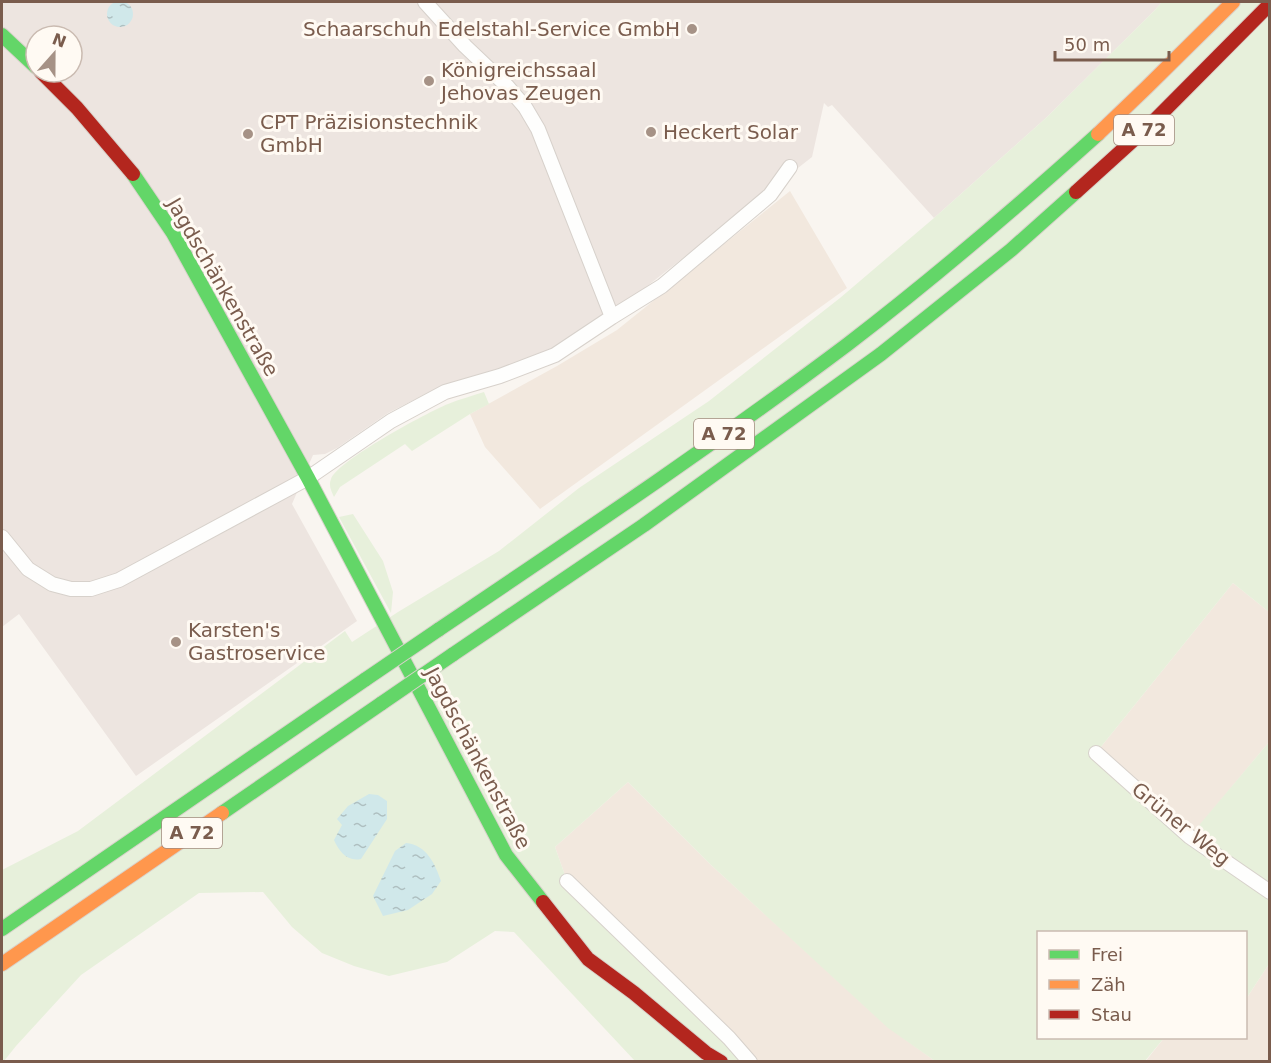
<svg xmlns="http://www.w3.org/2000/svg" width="1271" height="1063" font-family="'DejaVu Sans',sans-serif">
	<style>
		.residential { fill: #f2e8de }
		.industrial { fill: #ede5e0; fill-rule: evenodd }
		.green { fill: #e7f0db }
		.water { fill: url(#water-ripples) }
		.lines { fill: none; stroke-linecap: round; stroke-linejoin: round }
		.street-casing { stroke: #d7d1cb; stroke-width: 16 }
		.fast-casing { stroke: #d9d2cb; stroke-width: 16 }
		.slow-casing { stroke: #d9d2cb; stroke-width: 16 }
		.jam-casing { stroke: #d9d2cb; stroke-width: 16 }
		.street { stroke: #fefefd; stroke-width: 14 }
		.fast { stroke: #63d668; stroke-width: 14 }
		.slow { stroke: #ff974d; stroke-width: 14 }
		.jam { stroke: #b3261e; stroke-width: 14 }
		.fast-bridge-casing { stroke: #dad1cc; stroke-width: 16; stroke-linecap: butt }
		.fast-bridge { stroke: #63d668; stroke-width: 14 }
		.poi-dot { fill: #a69286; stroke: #fffaf3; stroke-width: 2 }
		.labels { text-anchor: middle; stroke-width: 6; stroke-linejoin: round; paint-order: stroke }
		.shield { fill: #fffaf3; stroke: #a28b7f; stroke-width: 1.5 }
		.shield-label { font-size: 18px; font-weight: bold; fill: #7a5c4d }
		.poi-label { font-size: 20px; fill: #7a5c4d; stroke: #fffaf3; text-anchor: start }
		.street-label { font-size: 20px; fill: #7a5c4d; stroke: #fffaf3 }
	</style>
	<defs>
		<pattern id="water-ripples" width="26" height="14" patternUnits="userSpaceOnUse" patternTransform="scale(1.5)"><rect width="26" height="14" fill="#d0e8ea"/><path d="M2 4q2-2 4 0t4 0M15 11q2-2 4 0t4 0" fill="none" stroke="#aebfc0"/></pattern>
	</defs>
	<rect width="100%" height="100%" fill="#f9f5f0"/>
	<path class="residential" d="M 790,191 L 847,288 L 540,509 L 485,447 L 470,414 L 557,366 L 617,330 Z
		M 1233,583 L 1269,612 L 1269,742 L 1190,837 L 1096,753 Z
		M 628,782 L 710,864 L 888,1027 L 935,1061 L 750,1061 L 567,881 L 555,847 Z
		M 1269,964 L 1269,1061 L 1145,1062 L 1164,1038 L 1246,1038 L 1246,999 Z"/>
	<path class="industrial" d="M 2,2 L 1162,2 L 1154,11 L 1047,117 L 934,218 L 832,105 L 828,107 L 824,103 L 812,157 L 637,294 L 581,332 L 550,349 L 500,368 L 441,386 L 388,413 L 337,448 L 325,454 L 313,455 L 292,504 L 357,621 L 136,776 L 19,614 L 2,627 ZM 36,36 L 72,36 L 72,72 L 36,72 Z"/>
	<path class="green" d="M 1162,2 L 1269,2 L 1269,612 L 1233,583 L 1096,753 L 1190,836 L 1269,742 L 1270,880 L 1263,887 L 1269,892 L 1269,964 L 1246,999 L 1246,932 L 1038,932 L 1038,1038 L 1164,1038 L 1145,1061 L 935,1061 L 888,1028 L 710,864 L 628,782 L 555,847 L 567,881 L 750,1061 L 635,1061 L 514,932 L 495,931 L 447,962 L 389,976 L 354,966 L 322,953 L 292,927 L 263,892 L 199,893 L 81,975 L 16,1046 L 4,1061 L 2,1062 L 2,870 L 78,831 L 345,631 L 352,642 L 398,612 L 499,551 L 579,488 L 709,401 L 840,298 L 934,218 L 1047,117 L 1154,11 Z
		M 484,392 L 489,404 L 470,414 L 412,451 L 405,444 L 340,487 L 334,497 C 332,492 328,486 331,479 C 337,461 428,412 448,404 C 460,399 472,396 484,392 Z
		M 353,514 L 383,561 L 393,592 L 391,613 L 339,517 Z"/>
	<path class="water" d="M107 14a13 13 0 1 1 26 0a13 13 0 1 1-26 0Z
		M 369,794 L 378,795 L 387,801 L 387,819 L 361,859 C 347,862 339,851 334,840 L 342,825 L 337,819 L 348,806 Z
		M 406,843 C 427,845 435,864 441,881 L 432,894 L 408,910 L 383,916 L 373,896 L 395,851 Z"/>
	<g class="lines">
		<g class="street-casing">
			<path id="street" d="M 425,2 L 465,46 L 507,86 L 525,107 L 538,129 L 612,317
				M 2,537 L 28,569 L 52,584 L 71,589 L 91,589 L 119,580 L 308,478 L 391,421 L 445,392 L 500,376 L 555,355 L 612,317 L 662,286 L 770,195 L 790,167
				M 1096,753 L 1190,837 L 1270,892
				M 567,881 L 729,1038 L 750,1062"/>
		</g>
		<g class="fast-casing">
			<path id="fast" d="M 2,35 L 36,67
				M 133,174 L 173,233 L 308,478 L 506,855 L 543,902
				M 438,630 C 576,537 715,444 848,344 C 934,278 1017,207 1098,134
				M 452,655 L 644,525 L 881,354 L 1011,250 L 1076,192
				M 222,813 L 382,703
				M 2,929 L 366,679"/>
		</g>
		<g class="slow-casing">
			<path id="slow" d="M 1098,134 L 1146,88 L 1233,2
				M 2,964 L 222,813"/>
		</g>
		<g class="jam-casing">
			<path id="jam" d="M 41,72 L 77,108 L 133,174
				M 1076,192 L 1150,125 L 1270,4
				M 543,902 L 588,959 L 634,993 L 706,1053 L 721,1062"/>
		</g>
		<use href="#street" class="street"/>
		<use href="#fast" class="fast"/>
		<use href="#slow" class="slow"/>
		<use href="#jam" class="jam"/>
		<g class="fast-bridge-casing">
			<path id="fast-bridge" d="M 366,679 L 438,630
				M 382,703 L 452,655"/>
		</g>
		<use href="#fast-bridge" class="fast-bridge"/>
	</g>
	<g class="poi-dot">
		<circle cx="692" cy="29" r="6"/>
		<circle cx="429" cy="81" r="6"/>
		<circle cx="651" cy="132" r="6"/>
		<circle cx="248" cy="134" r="6"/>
		<circle cx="176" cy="642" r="6"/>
	</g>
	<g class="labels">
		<g class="shield">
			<rect x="1114" y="115" width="60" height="30" rx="4.5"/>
			<rect x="694" y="419" width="60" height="30" rx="4.5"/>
			<rect x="162" y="818" width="60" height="30" rx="4.5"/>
		</g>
		<g class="shield-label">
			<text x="1144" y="136">A 72</text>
			<text x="724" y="440">A 72</text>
			<text x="192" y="839">A 72</text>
		</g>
		<g class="poi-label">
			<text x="680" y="36" text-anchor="end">Schaarschuh Edelstahl-Service GmbH</text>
			<text x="441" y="77">Königreichssaal<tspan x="441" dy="23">Jehovas Zeugen</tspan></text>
			<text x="260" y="129">CPT Präzisionstechnik<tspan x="260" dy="23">GmbH</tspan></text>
			<text x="663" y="139">Heckert Solar</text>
			<text x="188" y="637">Karsten's<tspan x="188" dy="23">Gastroservice</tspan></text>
		</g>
		<g class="street-label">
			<text transform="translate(223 287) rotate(60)" y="7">Jagdschänkenstraße</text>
			<text transform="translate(478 758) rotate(62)" y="7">Jagdschänkenstraße</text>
			<text transform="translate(1181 824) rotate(39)" y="7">Grüner Weg</text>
		</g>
	</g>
	<rect width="1271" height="1063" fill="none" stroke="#7a5c4d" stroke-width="6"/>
	<rect x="1037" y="931" width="210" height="108" fill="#fffaf3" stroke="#cabbb1" stroke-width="1.5"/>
	<rect x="1049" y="950" width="30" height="9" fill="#63d668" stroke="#cabbb1" stroke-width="1.5"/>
	<text x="1091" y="961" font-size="18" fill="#7a5c4d">Frei</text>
	<rect x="1049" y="980" width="30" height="9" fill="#ff974d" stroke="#cabbb1" stroke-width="1.5"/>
	<text x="1091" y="991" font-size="18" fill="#7a5c4d">Zäh</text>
	<rect x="1049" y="1010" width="30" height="9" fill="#b3261e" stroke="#cabbb1" stroke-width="1.5"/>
	<text x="1091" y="1021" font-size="18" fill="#7a5c4d">Stau</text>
	<g transform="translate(54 54) rotate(21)"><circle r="28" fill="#fffaf3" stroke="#cabbb1" stroke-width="1.5"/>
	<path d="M0-4.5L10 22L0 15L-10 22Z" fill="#a69286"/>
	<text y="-9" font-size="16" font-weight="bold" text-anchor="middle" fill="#7a5c4d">N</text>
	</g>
	<path d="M1055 51v9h114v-9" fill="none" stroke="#7a5c4d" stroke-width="3"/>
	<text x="1064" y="51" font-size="18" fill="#7a5c4d" stroke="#fffaf3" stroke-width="4.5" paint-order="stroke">50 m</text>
</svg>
